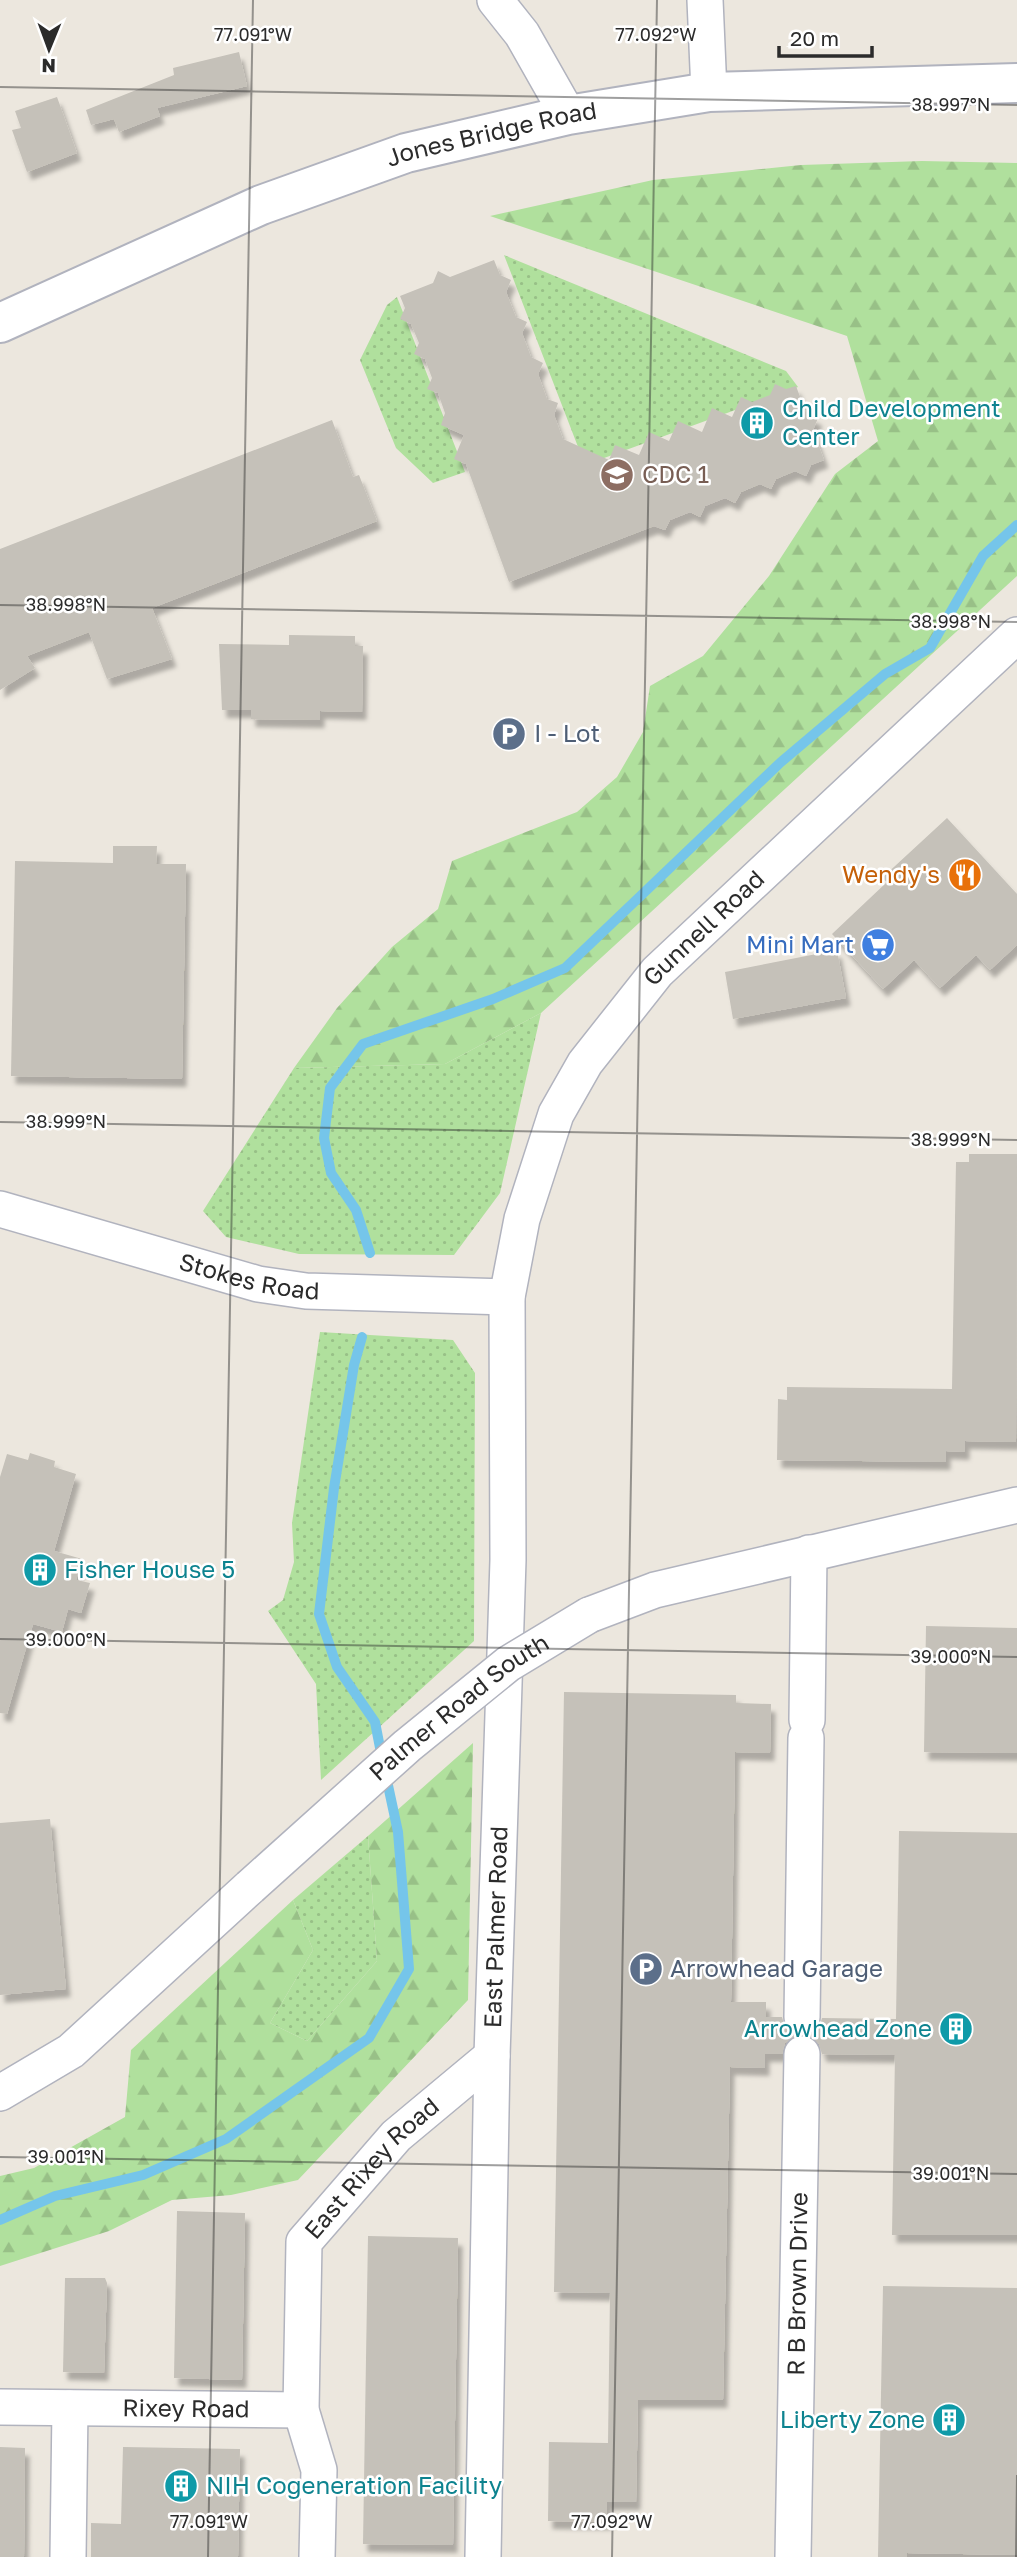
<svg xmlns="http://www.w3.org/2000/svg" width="1017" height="2557" font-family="'Golos Text',sans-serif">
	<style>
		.grass { fill: url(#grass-dots) }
		.forest { fill: url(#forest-firs) }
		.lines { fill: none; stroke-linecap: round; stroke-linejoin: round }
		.stream { stroke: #75c5ea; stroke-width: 10 }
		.building { fill: #c5c1b9; filter: url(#shadow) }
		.street-casing { stroke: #b1b3be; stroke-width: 38 }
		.secondary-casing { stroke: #b1b3be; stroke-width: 42 }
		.street { stroke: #fff; stroke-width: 35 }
		.secondary { stroke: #fff; stroke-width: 38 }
		.street-bridge-casing { stroke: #b1b3be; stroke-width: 38; stroke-linecap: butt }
		.street-bridge { stroke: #fff; stroke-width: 35 }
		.ticks { fill: none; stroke: #2b2b2b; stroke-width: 2; stroke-opacity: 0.45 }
		.labels { text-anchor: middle; stroke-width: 5; stroke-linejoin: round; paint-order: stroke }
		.street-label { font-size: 24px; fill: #2b2b2b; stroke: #fff }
		.culture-label { font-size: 24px; fill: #0d838f; stroke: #fff; text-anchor: start }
		.education-label { font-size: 24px; fill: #785e54; stroke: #fff; text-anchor: start }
		.service-label { font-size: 24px; fill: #4e5e75; stroke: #fff; text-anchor: start }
		.food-label { font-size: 24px; fill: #c56008; stroke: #fff; text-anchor: end }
		.shop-label { font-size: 24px; fill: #366cbe; stroke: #fff; text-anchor: end }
		.ticks-label { font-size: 18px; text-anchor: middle; fill: #2b2b2b; stroke: #fff; stroke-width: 5; stroke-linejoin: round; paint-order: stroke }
	</style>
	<defs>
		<pattern id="grass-dots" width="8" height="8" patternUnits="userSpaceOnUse" patternTransform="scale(1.75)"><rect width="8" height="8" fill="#b0e09d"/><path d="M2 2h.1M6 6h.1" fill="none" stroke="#98c087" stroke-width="1.8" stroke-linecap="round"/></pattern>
		<pattern id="forest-firs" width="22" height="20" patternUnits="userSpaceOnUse" patternTransform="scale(1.75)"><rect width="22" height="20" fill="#b0e09d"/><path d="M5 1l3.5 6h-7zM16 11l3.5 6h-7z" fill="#98c087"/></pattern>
		<filter id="shadow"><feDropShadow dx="4.5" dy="8" stdDeviation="2" flood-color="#0004"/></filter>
	</defs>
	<rect width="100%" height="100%" fill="#ece7de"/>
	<path class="grass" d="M 504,255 L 786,371 L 798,387 L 585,465 Z
		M 397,297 L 465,472 L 433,483 L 396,448 L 360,360 L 387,305 Z
		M 541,1013 L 500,1193 L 454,1255 L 299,1254 L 226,1237 L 203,1211 L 294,1068 L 445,1064 Z
		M 320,1332 L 453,1340 L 475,1373 L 474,1641 L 321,1780 L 316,1684 L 268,1611 L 283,1600 L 294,1562 L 292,1523 Z
		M 368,1836 L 377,1961 L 307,2041 L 270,2023 L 313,1950 L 293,1900 Z"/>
	<path class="forest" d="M 922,161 L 1017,163 L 1017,576 L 541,1013 L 445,1064 L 294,1068 L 337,1008 L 392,947 L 438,909 L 452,861 L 577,812 L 617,777 L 643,732 L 650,686 L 703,656 L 769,576 L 835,474 L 878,441 L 847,336 L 490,216 L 653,180 L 801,165 Z
		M 473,1743 L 468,2000 L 298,2180 L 231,2195 L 172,2200 L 109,2231 L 0,2266 L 0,2176 L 34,2168 L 125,2117 L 131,2050 L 293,1900 L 313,1950 L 270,2023 L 307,2041 L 377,1961 L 368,1836 Z"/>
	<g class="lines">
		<path class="stream" d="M 370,1253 L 356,1210 L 331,1173 L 324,1138 L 330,1088 L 363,1044 L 493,999 L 565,968 L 781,762 L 885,674 L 930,648 L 983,556 L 1017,525
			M 362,1337 L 354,1365 L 334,1488 L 319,1614 L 337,1667 L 375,1722 L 382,1758
			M 0,2220 L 55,2196 L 143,2175 L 226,2139 L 369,2038 L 409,1969 L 398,1832 L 386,1776"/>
	</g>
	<path class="building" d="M 239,52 L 247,86 L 157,108 L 160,116 L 119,132 L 114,119 L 91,125 L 86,110 L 174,75 L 173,68 Z
		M 57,97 L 77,153 L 27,172 L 12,130 L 21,128 L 15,111 Z
		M 494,260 L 500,275 L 511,280 L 506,292 L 516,317 L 527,322 L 522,333 L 531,357 L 543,363 L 538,374 L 547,399 L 558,403 L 554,415 L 563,439 L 609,460 L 615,445 L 639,455 L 649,432 L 669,441 L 678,421 L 702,432 L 712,408 L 732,417 L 741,397 L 752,402 L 770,395 L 775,384 L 786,389 L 796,386 L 806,413 L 818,418 L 813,430 L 824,460 L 811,465 L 806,476 L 795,471 L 776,479 L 771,489 L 760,484 L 741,492 L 735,503 L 725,498 L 705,506 L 700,517 L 690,512 L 670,520 L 665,530 L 654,526 L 509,582 L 466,464 L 454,459 L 464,435 L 441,425 L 445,413 L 438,393 L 427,389 L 432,378 L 425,359 L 414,354 L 419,343 L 411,324 L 400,319 L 405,308 L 400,296 L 433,283 L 438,271 L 450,277 Z
		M 332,420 L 353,477 L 359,475 L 377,521 L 152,608 L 172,659 L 107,679 L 89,632 L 27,656 L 35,668 L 0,690 L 0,549 Z
		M 289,635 L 355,636 L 355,646 L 363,646 L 362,712 L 320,711 L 320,720 L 251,719 L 251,710 L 222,710 L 219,644 L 289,645 Z
		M 947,818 L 1017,894 L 1017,945 L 990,970 L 976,955 L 940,988 L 914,960 L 883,989 L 832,934 L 887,882 L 882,878 Z
		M 113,846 L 157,846 L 156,864 L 186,864 L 182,1079 L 11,1076 L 15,861 L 113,863 Z
		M 837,950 L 846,998 L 733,1019 L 725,972 Z
		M 969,1154 L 1017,1154 L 1016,1442 L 965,1441 L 965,1452 L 946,1451 L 946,1462 L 777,1460 L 778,1399 L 787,1400 L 787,1387 L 952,1389 L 956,1162 L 969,1162 Z
		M 30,1453 L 55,1461 L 54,1467 L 76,1474 L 54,1551 L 82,1559 L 76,1580 L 90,1583 L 81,1613 L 68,1609 L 62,1632 L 33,1624 L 7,1714 L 0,1713 L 0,1477 L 7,1454 L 28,1460 Z
		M 926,1626 L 1017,1628 L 1017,1753 L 924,1752 Z
		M 564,1692 L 736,1695 L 736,1703 L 771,1704 L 770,1753 L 735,1752 L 731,2002 L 766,2002 L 766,2017 L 782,2017 L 785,2027 L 796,2035 L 785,2043 L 782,2054 L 765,2054 L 765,2068 L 730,2067 L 723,2400 L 638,2400 L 636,2502 L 607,2502 L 607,2522 L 548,2521 L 549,2442 L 608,2443 L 610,2293 L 554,2292 Z
		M 50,1819 L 66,1989 L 0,1995 L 0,1823 Z
		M 899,1831 L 1017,1833 L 1017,2235 L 892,2235 L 895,2055 L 822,2054 L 819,2044 L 808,2036 L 819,2028 L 822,2018 L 896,2019 Z
		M 177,2211 L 245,2213 L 242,2380 L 174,2378 Z
		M 368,2236 L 458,2238 L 453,2545 L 363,2544 Z
		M 65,2278 L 105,2278 L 107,2283 L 104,2373 L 63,2372 Z
		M 883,2286 L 1017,2288 L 1017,2555 L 907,2553 L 907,2557 L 878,2557 Z
		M 0,2447 L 25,2448 L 24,2557 L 0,2557 Z
		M 123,2447 L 240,2449 L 238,2557 L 91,2557 L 91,2523 L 121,2524 Z"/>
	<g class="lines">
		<g class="street-casing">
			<g id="street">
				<path d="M 495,0 L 522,34 L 568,115"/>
				<path d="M 705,0 L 709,92"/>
				<path id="s1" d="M 0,1209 L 258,1284 L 306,1291 L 507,1297"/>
				<path d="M 589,1615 L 655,1590 L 1017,1505"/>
				<path d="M 807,1720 L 809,1553"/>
				<path d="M 802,2017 L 806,1738"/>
				<path d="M 0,2093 L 71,2051 L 250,1887"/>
				<path id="s2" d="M 0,2407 L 301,2410"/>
				<path d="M 68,2557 L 70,2408"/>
				<path id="s3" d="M 317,2557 L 319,2470 L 301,2410 L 304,2242 L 396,2136 L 492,2056"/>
				<path id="s4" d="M 483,2557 L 492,2056 L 508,1560 L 507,1297 L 522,1219 L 556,1114 L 585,1063 L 657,972 L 1017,635"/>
				<path id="s5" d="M 793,2557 L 802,2054"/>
			</g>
		</g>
		<g class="secondary-casing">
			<g id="secondary">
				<path id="s6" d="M 0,323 L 261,205 L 406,153 L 568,115 L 709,92 L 1017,83"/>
			</g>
		</g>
		<use href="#street" class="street"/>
		<use href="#secondary" class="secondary"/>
		<g class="street-bridge-casing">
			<g id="street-bridge">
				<path id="s7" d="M 250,1887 L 407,1746 L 508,1664 L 589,1615"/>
			</g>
		</g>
		<use href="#street-bridge" class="street-bridge"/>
	</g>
	<path class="ticks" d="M 0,87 L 1017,105M 0,605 L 1017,622M 0,1122 L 1017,1140M 0,1639 L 1017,1657M 0,2157 L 1017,2174M 208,2557 L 253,0M 612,2557 L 657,0M 1016,2557 L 1017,2475"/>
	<defs>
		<g id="building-disc" transform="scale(1.75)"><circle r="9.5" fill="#0f9aa8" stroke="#fff"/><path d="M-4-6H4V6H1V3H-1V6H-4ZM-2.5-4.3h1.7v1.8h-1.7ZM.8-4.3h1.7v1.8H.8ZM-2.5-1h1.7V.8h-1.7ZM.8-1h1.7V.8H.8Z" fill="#fff"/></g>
		<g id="school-disc" transform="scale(1.75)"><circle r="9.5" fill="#8d6e63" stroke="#fff"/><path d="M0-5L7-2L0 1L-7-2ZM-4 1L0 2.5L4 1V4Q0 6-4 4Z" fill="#fff"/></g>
		<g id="parking-disc" transform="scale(1.75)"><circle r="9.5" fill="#5c6f8a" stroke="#fff"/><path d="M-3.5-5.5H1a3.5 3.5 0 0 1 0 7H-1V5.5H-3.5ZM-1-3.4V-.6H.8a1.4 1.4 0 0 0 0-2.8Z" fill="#fff"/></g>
		<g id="restaurant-disc" transform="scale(1.75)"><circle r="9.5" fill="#e8710a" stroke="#fff"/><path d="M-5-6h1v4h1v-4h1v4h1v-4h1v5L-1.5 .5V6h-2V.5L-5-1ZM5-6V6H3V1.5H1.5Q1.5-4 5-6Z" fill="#fff"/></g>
		<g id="supermarket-disc" transform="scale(1.75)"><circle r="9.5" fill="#3f7fe0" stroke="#fff"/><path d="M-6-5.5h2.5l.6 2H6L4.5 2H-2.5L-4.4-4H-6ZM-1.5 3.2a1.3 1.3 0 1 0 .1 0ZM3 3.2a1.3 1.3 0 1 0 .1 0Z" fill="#fff"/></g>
	</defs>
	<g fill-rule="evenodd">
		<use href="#building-disc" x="757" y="423"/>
		<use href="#school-disc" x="617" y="475"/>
		<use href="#parking-disc" x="509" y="734"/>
		<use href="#restaurant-disc" x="965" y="875"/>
		<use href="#supermarket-disc" x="878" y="945"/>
		<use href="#building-disc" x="40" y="1570"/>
		<use href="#parking-disc" x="646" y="1969"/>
		<use href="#building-disc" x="956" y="2029"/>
		<use href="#building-disc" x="949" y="2420"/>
		<use href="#building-disc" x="181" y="2486"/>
	</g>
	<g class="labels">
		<g class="street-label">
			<text dy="8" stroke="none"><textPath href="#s6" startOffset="528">Jones Bridge Road</textPath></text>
			<text dy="8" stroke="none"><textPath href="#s4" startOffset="1689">Gunnell Road</textPath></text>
			<text dy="8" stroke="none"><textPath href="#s1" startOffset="259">Stokes Road</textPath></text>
			<text dy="8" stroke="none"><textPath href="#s7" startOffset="276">Palmer Road South</textPath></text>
			<text dy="8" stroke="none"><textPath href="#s4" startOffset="630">East Palmer Road</textPath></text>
			<text dy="8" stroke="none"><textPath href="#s3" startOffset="418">East Rixey Road</textPath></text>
			<text dy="8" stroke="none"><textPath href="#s5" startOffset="273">R B Brown Drive</textPath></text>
			<text dy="8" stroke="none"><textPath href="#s2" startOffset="186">Rixey Road</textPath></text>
		</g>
		<g class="culture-label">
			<text x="782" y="417">Child Development<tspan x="782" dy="28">Center</tspan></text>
			<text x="64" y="1578">Fisher House 5</text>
			<text x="932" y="2037" text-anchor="end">Arrowhead Zone</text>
			<text x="925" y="2428" text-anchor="end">Liberty Zone</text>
			<text x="206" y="2494">NIH Cogeneration Facility</text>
		</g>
		<g class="education-label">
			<text x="642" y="483">CDC 1</text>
		</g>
		<g class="service-label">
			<text x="534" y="742">I - Lot</text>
			<text x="670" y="1977">Arrowhead Garage</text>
		</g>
		<g class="food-label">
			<text x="940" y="883">Wendy's</text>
		</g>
		<g class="shop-label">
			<text x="854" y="953">Mini Mart</text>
		</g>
	</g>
	<g class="ticks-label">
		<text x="253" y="41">77.091°W</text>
		<text x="656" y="41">77.092°W</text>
		<text x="951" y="111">38.997°N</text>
		<text x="66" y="611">38.998°N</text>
		<text x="951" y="628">38.998°N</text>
		<text x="66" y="1128">38.999°N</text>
		<text x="951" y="1146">38.999°N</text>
		<text x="66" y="1646">39.000°N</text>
		<text x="951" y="1663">39.000°N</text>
		<text x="66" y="2163">39.001°N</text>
		<text x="951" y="2180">39.001°N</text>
		<text x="209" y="2528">77.091°W</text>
		<text x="612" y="2528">77.092°W</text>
	</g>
	<g transform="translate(49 49) rotate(181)" stroke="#ffffff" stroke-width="5" paint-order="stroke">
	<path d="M0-5L12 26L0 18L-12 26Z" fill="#2b2b2b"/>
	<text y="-10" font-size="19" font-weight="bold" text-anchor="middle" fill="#2b2b2b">N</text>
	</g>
	<path d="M779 46v10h93v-10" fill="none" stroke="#2b2b2b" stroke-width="3.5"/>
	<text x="790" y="46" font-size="21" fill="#2b2b2b" stroke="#ffffff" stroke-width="5" paint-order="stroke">20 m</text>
</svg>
